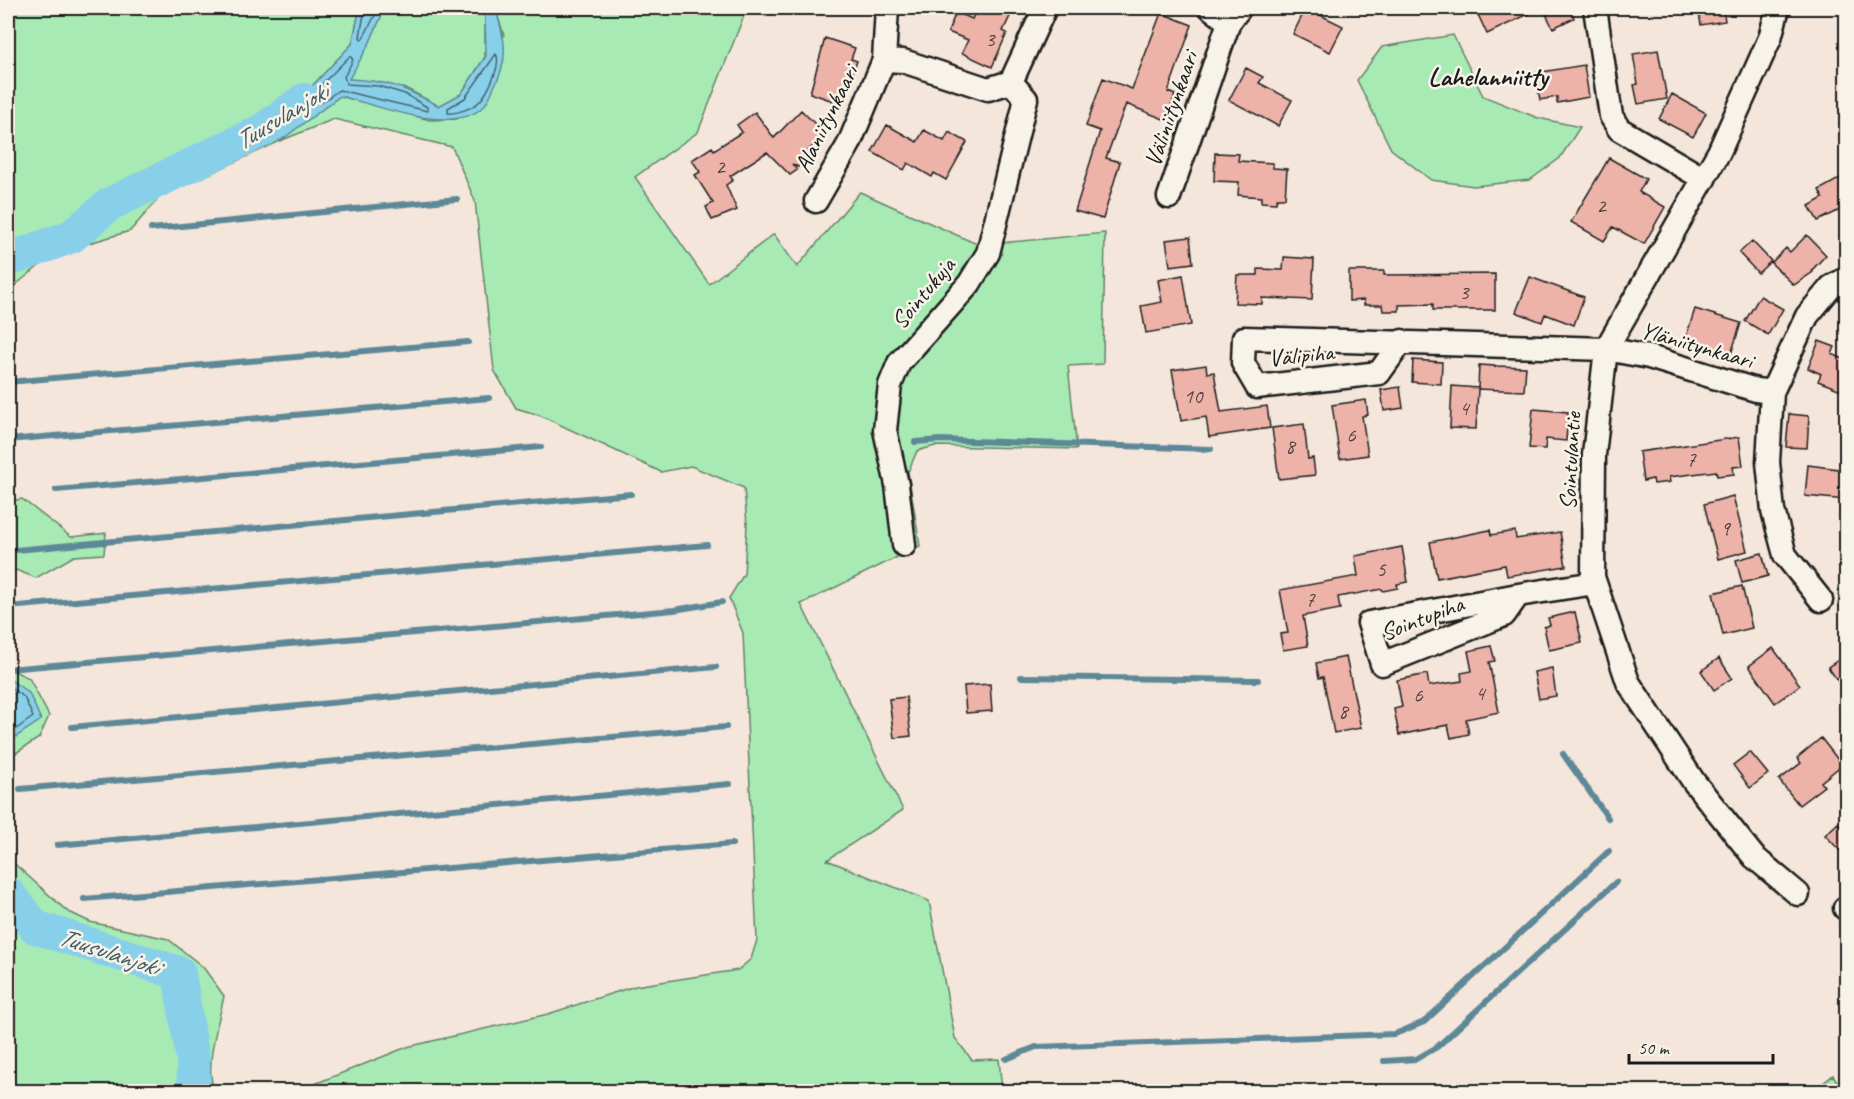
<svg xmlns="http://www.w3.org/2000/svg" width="1854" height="1099" font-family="Caveat,sans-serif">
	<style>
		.green { fill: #a8eab4; stroke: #628368; stroke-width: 1.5 }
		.water { fill: #88d0e9; stroke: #5d8897; stroke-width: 1.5 }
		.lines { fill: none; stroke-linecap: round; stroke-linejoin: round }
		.shore { stroke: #47646e; stroke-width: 1.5 }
		.stream { stroke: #5d8897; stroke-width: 6 }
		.river { stroke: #88d0e9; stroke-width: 34 }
		.building { fill: #edb3a9; stroke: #1c1c1c; stroke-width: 1.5 }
		.street-casing { stroke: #1c1c1c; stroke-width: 27 }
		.street { stroke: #f7f3e8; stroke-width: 22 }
		.labels { text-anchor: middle; stroke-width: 5; stroke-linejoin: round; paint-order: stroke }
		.number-label { font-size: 21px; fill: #50423f }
		.street-label { font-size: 24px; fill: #1c1c1c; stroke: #f7f3e8 }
		.neighbourhood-label { font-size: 26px; font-weight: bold; fill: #1c1c1c; stroke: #f7f3e8 }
		.water-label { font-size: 26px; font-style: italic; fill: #425b64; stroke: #f7f3e8 }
	</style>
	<rect width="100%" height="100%" fill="#f5e6db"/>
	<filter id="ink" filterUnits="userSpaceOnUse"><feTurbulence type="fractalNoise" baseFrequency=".0167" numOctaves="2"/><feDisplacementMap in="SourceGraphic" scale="12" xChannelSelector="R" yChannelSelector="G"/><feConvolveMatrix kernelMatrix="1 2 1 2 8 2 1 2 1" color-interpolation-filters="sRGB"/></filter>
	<g filter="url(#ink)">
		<path class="green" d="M 8,8 L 360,8 L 352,44 L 313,85 L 262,122 L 280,140 L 340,96 L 430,120 L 457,119 L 504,35 L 495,8 L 747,8 L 698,132 L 635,177 L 709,284 L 774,234 L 797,267 L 860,192 L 979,245 L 1105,233 L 1103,364 L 1068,366 L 1077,449 L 935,446 L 917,451 L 908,472 L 920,546 L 801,604 L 903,810 L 827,860 L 929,901 L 955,1038 L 972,1060 L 999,1059 L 1002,1092 L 297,1091 L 407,1047 L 548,1014 L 635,986 L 738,970 L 751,959 L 757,940 L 743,633 L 729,598 L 744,574 L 747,525 L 744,488 L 691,466 L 661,472 L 539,415 L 516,408 L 494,370 L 475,201 L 452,147 L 334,119 L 280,141 L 160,197 L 130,231 L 69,249 L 39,266 L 8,291 Z
			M 385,8 L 477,8 L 485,16 L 485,57 L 461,94 L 439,106 L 407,89 L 348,79 L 368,46 Z
			M 1453,35 L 1483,96 L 1538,118 L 1580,127 L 1560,158 L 1530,180 L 1474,186 L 1431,180 L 1391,149 L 1357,80 L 1382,47 Z
			M 8,480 L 11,501 L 22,499 L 71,537 L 106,533 L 104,554 L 74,556 L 36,578 L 8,567 Z
			M 8,668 L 29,678 L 49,716 L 39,738 L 8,758 Z
			M 8,858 L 67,911 L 90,922 L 168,939 L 203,967 L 224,996 C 219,1021 203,1069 215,1091 L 8,1091 Z
			M 1833,1075 L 1843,1091 L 1814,1091 Z"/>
		<path class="water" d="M 360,8 L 385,8 L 368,46 L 349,79 C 391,81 402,87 439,106 L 461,94 L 486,56 L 485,17 L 477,8 L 495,8 C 505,38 510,58 494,87 C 491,93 488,103 483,107 C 452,136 376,105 340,96 L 280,141 L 262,122 L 313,85 L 352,44 Z
			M 8,678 L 29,693 L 41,720 L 8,742 Z"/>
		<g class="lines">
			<path class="shore" d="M 365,8 L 360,37 L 362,40 L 379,8
				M 496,54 C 502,64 488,93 479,102 C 473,108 456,114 448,113 L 448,108 L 465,98 Z
				M 350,56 L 353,60 L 344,77 L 347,84 L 378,86 L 405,94 L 427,107 L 428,111 L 339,90 L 282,131 L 279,131 L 273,121 L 317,89 Z
				M 8,686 L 24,697 L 33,717 L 8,735"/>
			<path class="stream" d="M 151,229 L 457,199
				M 8,382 L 468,342
				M 8,440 L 489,398
				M 915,442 L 940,440 L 1211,449
				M 56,490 L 541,447
				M 16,550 L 631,494
				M 8,607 L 707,545
				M 8,669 L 674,610 L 722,602
				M 1021,677 L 1258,680
				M 72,727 L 716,667
				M 1563,754 L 1608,818
				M 20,789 L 726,727
				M 57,845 L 730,784
				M 84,899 L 732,844
				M 1006,1059 L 1036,1047 L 1395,1034 L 1424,1022 L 1609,851
				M 1384,1061 L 1416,1059 L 1437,1047 L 1616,882"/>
			<path class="river" d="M 8,260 L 72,236 L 110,204 L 263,130 L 304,100
				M 8,893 L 35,927 L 179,973 L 193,1061 L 194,1092"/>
		</g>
		<path class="building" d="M 977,8 L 1014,8 L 1003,31 L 1007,33 L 992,67 L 962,53 L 968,40 L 948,32 L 956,12 L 972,19 Z
			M 1306,8 L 1343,26 L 1330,52 L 1293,34 Z
			M 1475,8 L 1541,8 L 1487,34 Z
			M 1543,8 L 1569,8 L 1574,18 L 1553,28 Z
			M 1698,8 L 1723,8 L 1725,21 L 1701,25 Z
			M 1161,13 L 1192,25 L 1168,92 L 1175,95 L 1166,120 L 1126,104 L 1106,158 L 1120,162 L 1103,219 L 1075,211 L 1100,131 L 1086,126 L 1103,78 L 1132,89 Z
			M 825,38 L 855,48 L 851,59 L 857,61 L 842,104 L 810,93 Z
			M 1658,50 L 1667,99 L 1638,104 L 1634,85 L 1638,84 L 1633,54 Z
			M 1584,65 L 1589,97 L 1557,103 L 1557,97 L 1540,100 L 1535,73 Z
			M 1246,68 L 1263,77 L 1259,83 L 1292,100 L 1278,126 L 1229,100 Z
			M 1672,94 L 1706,113 L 1693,137 L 1659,119 Z
			M 801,110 L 825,134 L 807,152 L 810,155 L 798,167 L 792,164 L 797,170 L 790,175 L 767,152 L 730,176 L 733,180 L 726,185 L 737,210 L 712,220 L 706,207 L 713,203 L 695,175 L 700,172 L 692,160 L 712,147 L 714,150 L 742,132 L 737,125 L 755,112 L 774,138 Z
			M 887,125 L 917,142 L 924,130 L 944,141 L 949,132 L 967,142 L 946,180 L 934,173 L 932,177 L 908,163 L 904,170 L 872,152 Z
			M 1215,153 L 1239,154 L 1238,161 L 1273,163 L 1273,168 L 1287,169 L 1285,198 L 1277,198 L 1276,203 L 1261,202 L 1261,197 L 1238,195 L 1239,182 L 1214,181 Z
			M 1609,158 L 1646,179 L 1639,192 L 1665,207 L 1644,244 L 1613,227 L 1604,241 L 1571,222 Z
			M 1846,175 L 1846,207 L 1818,221 L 1809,206 L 1823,198 L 1819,190 Z
			M 1807,235 L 1826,255 L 1812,270 L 1813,272 L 1794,285 L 1771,263 L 1786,248 L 1790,252 Z
			M 1190,237 L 1193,263 L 1170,266 L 1166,240 Z
			M 1752,241 L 1771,261 L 1758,273 L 1739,253 Z
			M 1284,257 L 1314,259 L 1312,300 L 1262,298 L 1262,304 L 1235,303 L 1237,275 L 1258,275 L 1258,269 L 1283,270 Z
			M 1349,271 L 1384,271 L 1384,275 L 1495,274 L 1495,310 L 1433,310 L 1433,304 L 1399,305 L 1399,311 L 1383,311 L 1382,305 L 1364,305 L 1364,300 L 1349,301 Z
			M 1183,275 L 1191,325 L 1146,333 L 1141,306 L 1162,302 L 1158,280 Z
			M 1530,277 L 1584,297 L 1574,325 L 1545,314 L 1542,322 L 1516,312 Z
			M 1760,296 L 1783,309 L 1768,335 L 1745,321 Z
			M 1695,309 L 1741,323 L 1731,354 L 1685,340 Z
			M 1819,341 L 1835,347 L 1832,354 L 1846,360 L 1846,392 L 1818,381 L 1821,374 L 1808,368 Z
			M 1413,360 L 1442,362 L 1441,384 L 1412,382 Z
			M 1206,365 L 1207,373 L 1214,372 L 1221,412 L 1267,406 L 1270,428 L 1209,437 L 1206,417 L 1181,421 L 1172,370 Z
			M 1479,365 L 1495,366 L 1495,368 L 1496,366 L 1526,367 L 1524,391 L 1478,389 L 1476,429 L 1450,428 L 1452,386 L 1478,388 Z
			M 1400,387 L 1403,408 L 1384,411 L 1381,390 Z
			M 1366,400 L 1368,415 L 1362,416 L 1368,455 L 1340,459 L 1332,405 Z
			M 1533,409 L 1568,412 L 1566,441 L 1546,439 L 1545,449 L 1529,448 Z
			M 1789,414 L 1809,416 L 1807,448 L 1786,447 Z
			M 1304,424 L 1308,459 L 1313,458 L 1315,475 L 1279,479 L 1272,428 Z
			M 1739,437 L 1743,466 L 1733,467 L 1734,474 L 1717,476 L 1716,471 L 1669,477 L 1670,482 L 1654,484 L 1653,479 L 1643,481 L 1639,452 Z
			M 1808,465 L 1846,470 L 1846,500 L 1805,496 Z
			M 1733,496 L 1747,551 L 1718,559 L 1704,504 Z
			M 1490,530 L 1491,535 L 1515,531 L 1516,539 L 1560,532 L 1566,566 L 1507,576 L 1505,565 L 1437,578 L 1430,542 Z
			M 1402,547 L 1408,582 L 1397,584 L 1398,588 L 1383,591 L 1382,589 L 1338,597 L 1340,609 L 1303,616 L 1308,646 L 1283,650 L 1280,634 L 1288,633 L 1280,590 L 1358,576 L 1355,556 Z
			M 1762,553 L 1768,576 L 1742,583 L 1736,560 Z
			M 1742,586 L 1752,628 L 1723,635 L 1713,593 Z
			M 1575,612 L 1582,643 L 1549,650 L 1544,627 L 1550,625 L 1548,618 Z
			M 1491,646 L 1495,661 L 1489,662 L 1499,712 L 1466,719 L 1469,734 L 1451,738 L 1448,725 L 1399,735 L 1394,709 L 1402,707 L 1397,680 L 1427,674 L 1429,686 L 1462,681 L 1461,673 L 1472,671 L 1468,651 Z
			M 1773,648 L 1800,685 L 1775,703 L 1749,666 Z
			M 1846,655 L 1846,693 L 1828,667 Z
			M 1346,657 L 1361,728 L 1334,733 L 1323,677 L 1319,678 L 1316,663 Z
			M 1719,658 L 1732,678 L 1714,690 L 1701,671 Z
			M 1552,668 L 1556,696 L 1539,699 L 1534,672 Z
			M 990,684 L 992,711 L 966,713 L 964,686 Z
			M 906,697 L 911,736 L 894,738 L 889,699 Z
			M 1821,738 L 1842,765 L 1821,782 L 1824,786 L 1799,805 L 1779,780 L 1801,763 L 1797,758 Z
			M 1750,752 L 1768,774 L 1750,788 L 1733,765 Z
			M 1838,823 L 1846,832 L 1846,857 L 1825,835 Z"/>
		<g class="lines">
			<g class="street-casing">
				<path id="street" d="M 1211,8 L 1229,22
					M 1595,8 L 1611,116 L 1619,129 L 1704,179
					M 1778,8 L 1770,38 L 1719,152 L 1606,349 L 1594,455 L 1593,577 L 1628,682 L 1694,782 L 1754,857 L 1798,894
					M 884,60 L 903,61 L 988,89 L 1011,82
					M 1011,82 L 1045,8
					M 1169,197 L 1229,22 L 1240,8
					M 816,201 L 849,144 L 884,60 L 887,8
					M 1402,341 L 1379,373 L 1257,387 L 1243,363 L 1244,338 L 1606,349 L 1649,357 L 1756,390 L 1772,392
					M 904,545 L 897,485 L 885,430 L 890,385 L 899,363 L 969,284 L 988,253 L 1026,99 L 1011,82
					M 1518,595 L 1504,615 L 1382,664 L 1369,623 L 1518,595 L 1595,583
					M 1821,600 L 1785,555 L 1773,511 L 1768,462 L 1772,392 L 1807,316 L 1831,287 L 1846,279
					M 1845,908 L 1846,909"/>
			</g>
			<use href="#street" class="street"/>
		</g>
	</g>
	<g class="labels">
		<g class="number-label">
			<text x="990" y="46">3</text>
			<text x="720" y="174">2</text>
			<text x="1601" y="213">2</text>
			<text x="1464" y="299">3</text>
			<text x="1193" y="403">10</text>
			<text x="1464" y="415">4</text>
			<text x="1351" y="442">6</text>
			<text x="1290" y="453">8</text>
			<text x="1691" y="466">7</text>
			<text x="1725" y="535">9</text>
			<text x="1381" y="576">5</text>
			<text x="1310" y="606">7</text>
			<text x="1480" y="700">4</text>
			<text x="1418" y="702">6</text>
			<text x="1343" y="718">8</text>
		</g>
		<g class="street-label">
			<text transform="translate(1171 109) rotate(-71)" y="8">Väliniitynkaari</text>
			<text transform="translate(826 119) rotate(-64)" y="8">Alaniitynkaari</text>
			<text transform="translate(923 293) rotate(-50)" y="8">Sointukuja</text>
			<text transform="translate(1697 345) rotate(16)" y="8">Yläniitynkaari</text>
			<text transform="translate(1301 355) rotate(-6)" y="8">Välipiha</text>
			<text transform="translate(1570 461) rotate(-87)" y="8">Sointulantie</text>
			<text transform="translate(1422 618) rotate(-21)" y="8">Sointupiha</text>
		</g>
		<g class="neighbourhood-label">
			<text x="1488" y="85">Lahelanniitty</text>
		</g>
		<g class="water-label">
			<text transform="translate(281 116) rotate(-31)" y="9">Tuusulanjoki</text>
			<text transform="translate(109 951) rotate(18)" y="9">Tuusulanjoki</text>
		</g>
	</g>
	<rect width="1854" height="1099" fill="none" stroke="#f7f3e8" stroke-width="30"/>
	<rect x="15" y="15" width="1824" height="1069" fill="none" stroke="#1c1c1c" stroke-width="2" filter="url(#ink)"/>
	<path d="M1629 1054v9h144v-9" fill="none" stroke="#1c1c1c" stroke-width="3"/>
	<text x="1638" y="1054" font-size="18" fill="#1c1c1c" stroke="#f7f3e8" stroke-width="4.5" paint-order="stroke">50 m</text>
</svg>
